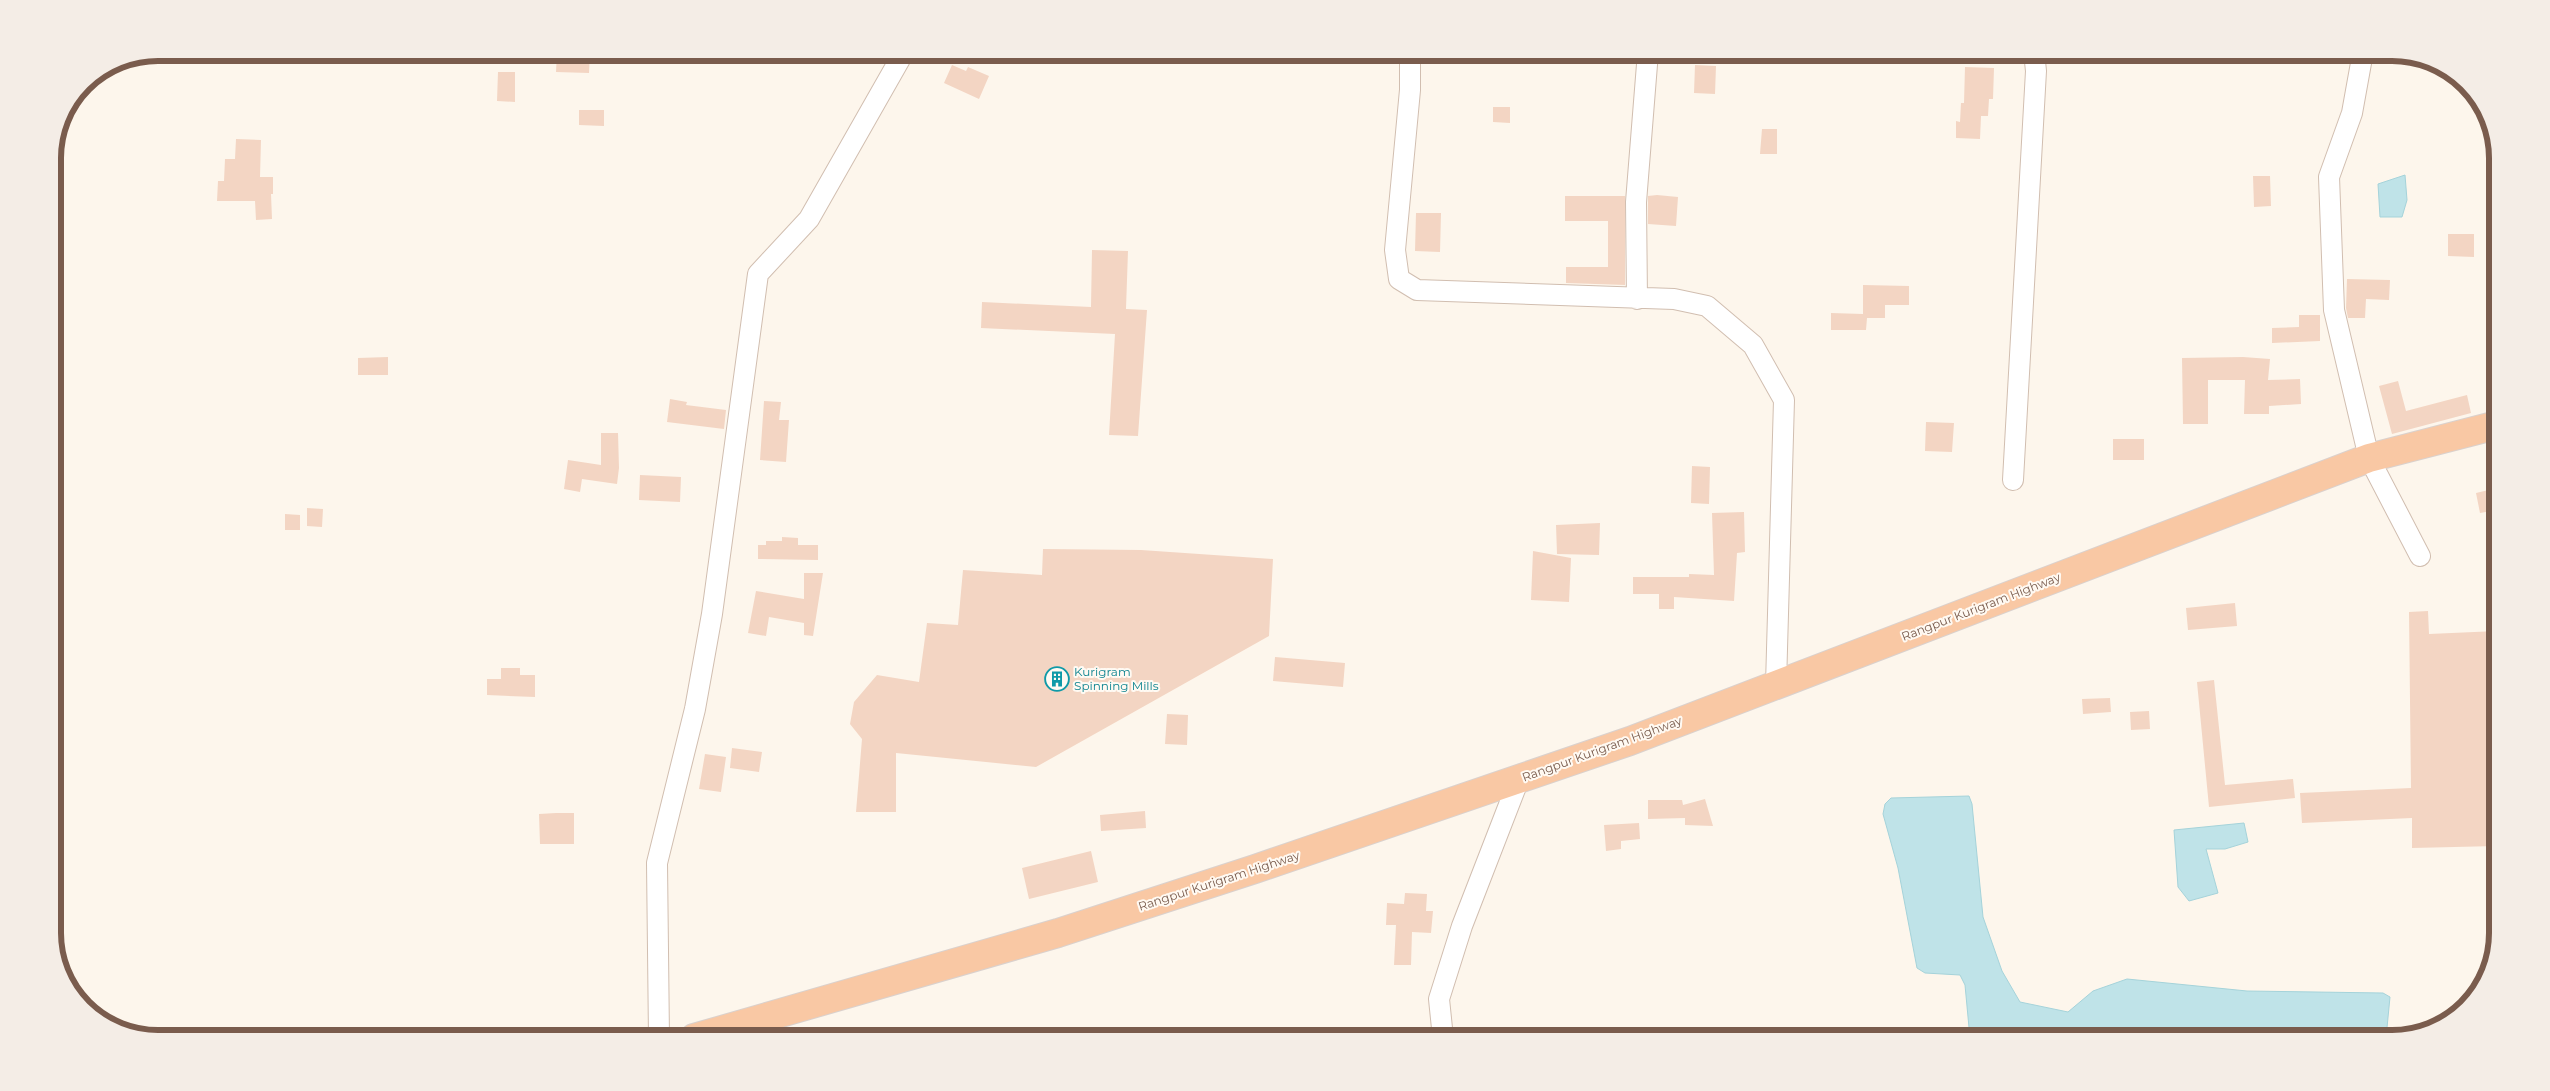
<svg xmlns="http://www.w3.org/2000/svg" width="2550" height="1091" font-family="Montserrat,sans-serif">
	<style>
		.water { fill: #bfe3e8; stroke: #a5d3da }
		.building { fill: #f3d5c3 }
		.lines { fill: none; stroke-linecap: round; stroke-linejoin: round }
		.minor-casing { stroke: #d1beb0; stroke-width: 22 }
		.trunk-casing { stroke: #dad1cd; stroke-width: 30 }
		.minor { stroke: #fff; stroke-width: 20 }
		.trunk { stroke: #f9c8a4; stroke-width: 28 }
		.labels { text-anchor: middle; stroke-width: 4; stroke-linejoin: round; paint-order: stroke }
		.street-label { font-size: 12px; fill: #7a5c4d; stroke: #fffaf3 }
		.culture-label { font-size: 12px; fill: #0d838f; stroke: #fffaf3; text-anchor: start }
		.rim { fill: none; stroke: #7a5c4d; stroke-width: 6 }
	</style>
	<rect width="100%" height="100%" fill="#fdf6ec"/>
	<path class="water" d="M 2405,175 L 2407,200 L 2402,217 L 2380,217 L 2378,184 Z
		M 1969,796 L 1972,804 L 1983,917 L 2002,971 L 2020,1002 L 2068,1012 L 2093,991 L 2127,979 L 2247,991 L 2383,993 L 2390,997 L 2386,1038 L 2095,1038 L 2042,1031 L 2029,1034 L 2027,1038 L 1970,1038 L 1965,985 L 1960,975 L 1925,973 L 1917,968 L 1898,868 L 1883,814 L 1885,804 L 1891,798 Z
		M 2244,823 L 2248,842 L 2225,849 L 2206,849 L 2218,893 L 2189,901 L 2178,887 L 2174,830 Z"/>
	<path class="building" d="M 557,52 L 590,52 L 589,73 L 556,72 Z
		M 952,65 L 966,71 L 968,67 L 989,76 L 979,99 L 944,83 Z
		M 1695,65 L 1716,66 L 1715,94 L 1694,93 Z
		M 1965,67 L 1994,68 L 1993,99 L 1989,99 L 1988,116 L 1981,116 L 1980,139 L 1956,138 L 1956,121 L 1960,122 L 1961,103 L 1964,103 Z
		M 498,72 L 515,72 L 515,102 L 497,101 Z
		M 1493,107 L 1510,107 L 1510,123 L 1493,122 Z
		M 579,110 L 604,110 L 604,126 L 579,125 Z
		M 1762,129 L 1777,129 L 1777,154 L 1760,154 Z
		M 236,139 L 261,140 L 260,177 L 273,177 L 273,194 L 271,194 L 272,219 L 256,220 L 255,201 L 217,201 L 218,181 L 224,181 L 225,159 L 235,159 Z
		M 2253,176 L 2270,176 L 2271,206 L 2254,207 Z
		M 1657,195 L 1678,197 L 1676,226 L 1648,224 L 1648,196 Z
		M 1565,196 L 1625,196 L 1625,285 L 1566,283 L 1566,267 L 1608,267 L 1608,221 L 1565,221 Z
		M 1416,213 L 1441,213 L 1440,252 L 1415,251 Z
		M 2448,234 L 2474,234 L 2474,257 L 2448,256 Z
		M 1092,250 L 1128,251 L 1126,309 L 1147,310 L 1138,436 L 1109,435 L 1115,334 L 981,328 L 982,302 L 1091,307 Z
		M 2347,279 L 2390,280 L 2389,300 L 2366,299 L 2365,318 L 2348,318 L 2346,308 Z
		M 1863,285 L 1909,286 L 1909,305 L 1885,305 L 1885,318 L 1867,318 L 1866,330 L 1831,330 L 1831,313 L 1863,314 Z
		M 2299,315 L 2320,315 L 2320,341 L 2272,343 L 2272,328 L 2299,327 Z
		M 388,357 L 388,375 L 358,375 L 358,358 Z
		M 2243,357 L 2270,359 L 2268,380 L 2300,379 L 2301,404 L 2269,406 L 2269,414 L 2244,414 L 2245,380 L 2208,380 L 2208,424 L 2183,424 L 2182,358 Z
		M 2398,381 L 2406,411 L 2467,395 L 2471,413 L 2392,434 L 2379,386 Z
		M 670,399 L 687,402 L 686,405 L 726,410 L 724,429 L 667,422 Z
		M 764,401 L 781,402 L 779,420 L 789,420 L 786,462 L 760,460 Z
		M 1926,422 L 1954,423 L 1952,452 L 1925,451 Z
		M 601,433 L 618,433 L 619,468 L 617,484 L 582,479 L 580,492 L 564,489 L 568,460 L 601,465 Z
		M 2113,439 L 2144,439 L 2144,460 L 2113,460 Z
		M 1692,466 L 1710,467 L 1709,504 L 1691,503 Z
		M 640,475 L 681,477 L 680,502 L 639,500 Z
		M 2497,488 L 2497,510 L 2480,513 L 2476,493 Z
		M 307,508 L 323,509 L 322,527 L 307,526 Z
		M 1744,512 L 1745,552 L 1737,553 L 1734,601 L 1674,597 L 1674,609 L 1659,609 L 1659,594 L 1633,594 L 1633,577 L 1689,577 L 1689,574 L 1714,575 L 1712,513 Z
		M 285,514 L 300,515 L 300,530 L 285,530 Z
		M 1600,523 L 1599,555 L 1557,554 L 1556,525 Z
		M 782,537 L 798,538 L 798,545 L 818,545 L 818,560 L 758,559 L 758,545 L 766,545 L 766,541 L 782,541 Z
		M 1043,549 L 1141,550 L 1273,559 L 1269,636 L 1036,767 L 896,753 L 896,812 L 856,812 L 862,739 L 850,724 L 854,702 L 877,675 L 919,682 L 927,623 L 958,625 L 963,570 L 1042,575 Z
		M 1533,551 L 1571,558 L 1569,602 L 1531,600 Z
		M 804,573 L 823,573 L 813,636 L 804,635 L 804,623 L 769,617 L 766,636 L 748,633 L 756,591 L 804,599 Z
		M 2235,603 L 2237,626 L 2188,630 L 2186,608 Z
		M 2428,611 L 2429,634 L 2497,631 L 2497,846 L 2412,848 L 2412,818 L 2302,823 L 2300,793 L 2411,788 L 2409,612 Z
		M 1275,657 L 1345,663 L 1343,687 L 1273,681 Z
		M 501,668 L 520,668 L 520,675 L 535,675 L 535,697 L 487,695 L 487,679 L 501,679 Z
		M 2214,680 L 2225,785 L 2293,779 L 2295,798 L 2209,807 L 2197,682 Z
		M 2110,698 L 2111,712 L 2083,714 L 2082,699 Z
		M 2149,711 L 2150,729 L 2131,730 L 2130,712 Z
		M 1167,714 L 1188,715 L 1187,745 L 1165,744 Z
		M 732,748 L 762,752 L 759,772 L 730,768 Z
		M 705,754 L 726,757 L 721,792 L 699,789 Z
		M 1705,799 L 1713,826 L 1685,825 L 1685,818 L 1648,819 L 1648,800 L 1682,800 L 1683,805 Z
		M 1145,811 L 1146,828 L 1101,831 L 1100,815 Z
		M 556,813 L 574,813 L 574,844 L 540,844 L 539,814 Z
		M 1639,823 L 1640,839 L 1621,841 L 1621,849 L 1606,851 L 1604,825 Z
		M 1091,851 L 1098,882 L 1029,899 L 1022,868 Z
		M 1405,893 L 1427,894 L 1426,911 L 1433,911 L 1431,933 L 1412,932 L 1411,965 L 1394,965 L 1396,925 L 1386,925 L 1387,903 L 1404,904 Z"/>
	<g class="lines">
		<g class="minor-casing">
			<path id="minor" d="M 1410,52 L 1410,90 L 1395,250 L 1399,279 L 1417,290 L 1674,299 L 1707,306 L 1753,345 L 1784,400 L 1776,685
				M 2363,52 L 2352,113 L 2329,177 L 2334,310 L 2369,458 L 2420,556
				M 1637,299 L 1636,202 L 1648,52
				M 2013,480 L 2036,71 L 2034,52
				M 659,1038 L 657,863 L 695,709 L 712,614 L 758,274 L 809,219 L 904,52
				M 1443,1038 L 1439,999 L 1462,926 L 1519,779"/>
		</g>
		<g class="trunk-casing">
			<path id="trunk" d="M 694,1038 L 1058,933 L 1255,869 L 1630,741 L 2369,458 L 2497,425"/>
		</g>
		<use href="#minor" class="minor"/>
		<use href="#trunk" class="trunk"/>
	</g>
	<defs>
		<g id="building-ring" transform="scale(1.25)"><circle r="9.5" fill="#fffaf3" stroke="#0f9aa8" stroke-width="1.5"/><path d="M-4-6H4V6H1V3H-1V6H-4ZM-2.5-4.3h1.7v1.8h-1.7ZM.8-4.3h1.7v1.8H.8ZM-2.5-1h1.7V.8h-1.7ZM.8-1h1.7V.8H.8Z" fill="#0f9aa8"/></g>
	</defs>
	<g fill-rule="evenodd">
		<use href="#building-ring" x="1057" y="679"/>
	</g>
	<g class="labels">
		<g class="street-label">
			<text transform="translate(1981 607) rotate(-21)" y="4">Rangpur Kurigram Highway</text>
			<text transform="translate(1602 749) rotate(-20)" y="4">Rangpur Kurigram Highway</text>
			<text transform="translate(1219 881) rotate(-18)" y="4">Rangpur Kurigram Highway</text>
		</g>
		<g class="culture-label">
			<text x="1074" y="676">Kurigram<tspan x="1074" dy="14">Spinning Mills</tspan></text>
		</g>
	</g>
	<path d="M0 0H2550V1091H0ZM158 61H2392A97 97 0 0 1 2489 158V933A97 97 0 0 1 2392 1030H158A97 97 0 0 1 61 933V158A97 97 0 0 1 158 61Z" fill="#f4ede6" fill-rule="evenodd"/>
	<path class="rim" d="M158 61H2392A97 97 0 0 1 2489 158V933A97 97 0 0 1 2392 1030H158A97 97 0 0 1 61 933V158A97 97 0 0 1 158 61Z"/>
</svg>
